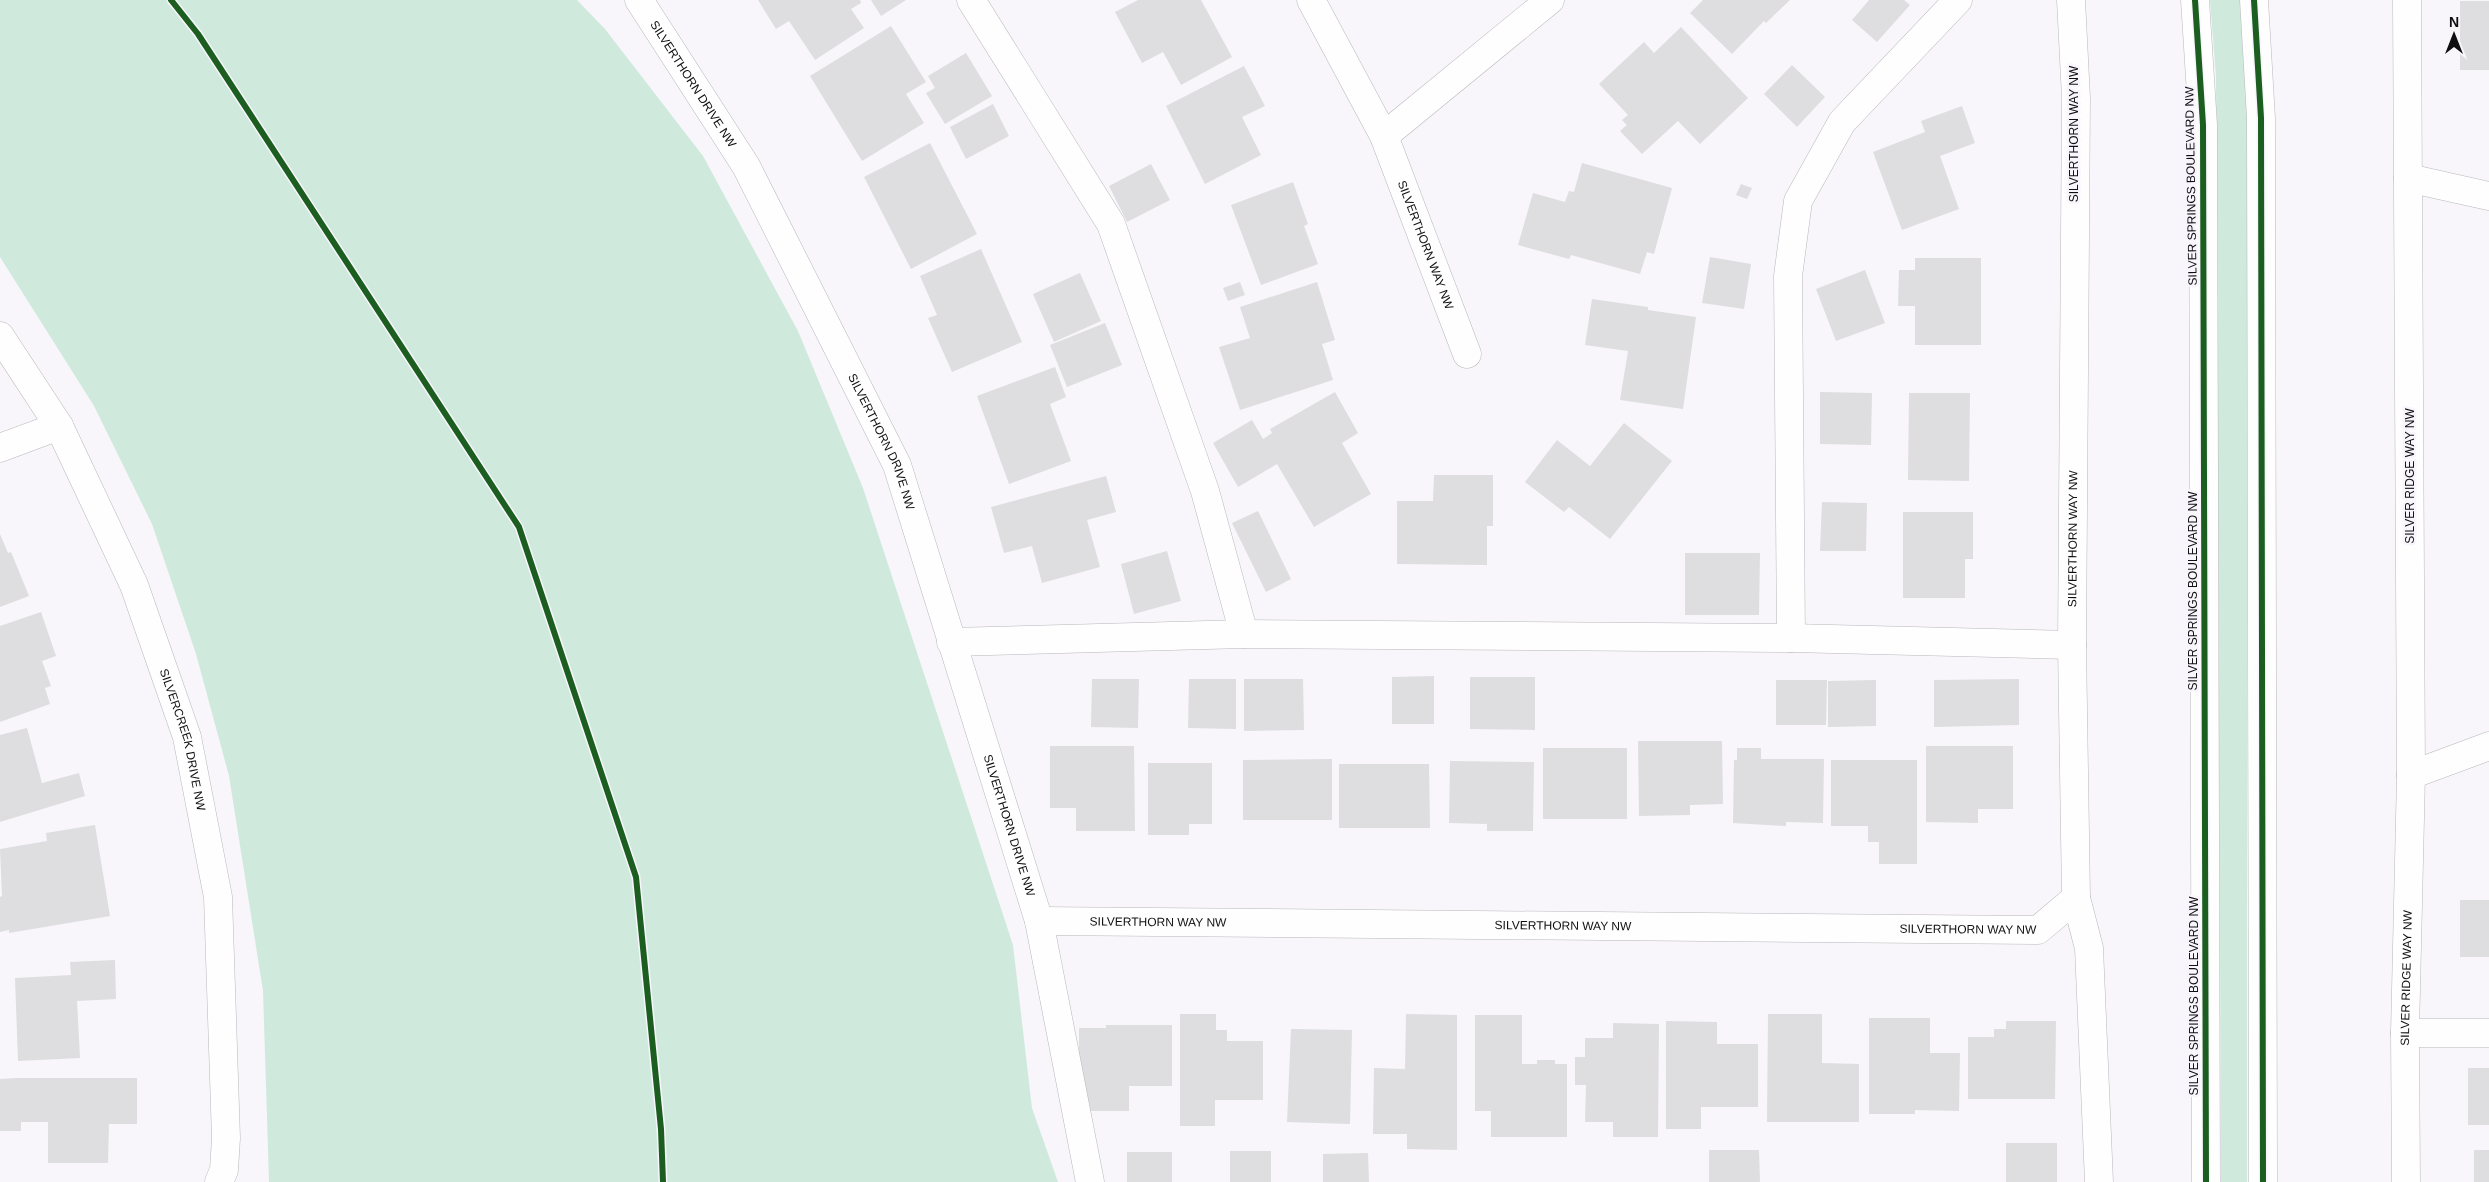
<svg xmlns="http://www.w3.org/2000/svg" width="2489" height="1182" font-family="Arial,sans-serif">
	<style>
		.green { fill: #cfeadd }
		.building { fill: #dedde0 }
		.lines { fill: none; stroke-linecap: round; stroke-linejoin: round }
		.minor-casing { stroke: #b8b7ba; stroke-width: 29 }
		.minor { stroke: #fefefe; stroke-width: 28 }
		.cycleway-casing { stroke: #f8f5fc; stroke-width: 9 }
		.cycleway { stroke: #1b5e20; stroke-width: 6 }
		.labels { text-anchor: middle; stroke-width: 5; stroke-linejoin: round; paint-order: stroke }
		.street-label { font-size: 12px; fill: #0f0e10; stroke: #f8f5fc }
	</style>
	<rect width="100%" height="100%" fill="#f8f6fb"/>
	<path class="green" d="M 0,0 L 577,0 L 605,29 L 703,156 L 798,331 L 863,488 L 1013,945 L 1032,1108 L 1058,1182 L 269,1182 L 263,991 L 229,776 L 196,654 L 152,524 L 94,406 L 0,257 Z
		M 2210,0 L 2241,0 L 2247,87 L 2247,1182 L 2221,1182 L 2216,77 Z"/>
	<path class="building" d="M 758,0 L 860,0 L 861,3 L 851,9 L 864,28 L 815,60 L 789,21 L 776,29 Z
		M 871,0 L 906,0 L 881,16 Z
		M 1138,0 L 1201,0 L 1232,57 L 1181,85 L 1163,52 L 1142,63 L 1115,12 Z
		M 1703,0 L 1790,0 L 1766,23 L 1764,21 L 1732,54 L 1690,13 Z
		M 1869,0 L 1904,0 L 1910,5 L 1877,42 L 1852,20 Z
		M 2460,1 L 2489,1 L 2489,70 L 2460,70 Z
		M 891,26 L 926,82 L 906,94 L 924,123 L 862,161 L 810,76 Z
		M 1681,27 L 1748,98 L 1700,144 L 1678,121 L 1642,154 L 1620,131 L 1627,125 L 1622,120 L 1628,115 L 1599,84 L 1644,42 L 1654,53 Z
		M 966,53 L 992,96 L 945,124 L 926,93 L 935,88 L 928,76 Z
		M 1792,65 L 1825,97 L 1797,127 L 1764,94 Z
		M 1244,66 L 1265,106 L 1242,117 L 1261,155 L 1205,184 L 1166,106 Z
		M 993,104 L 1009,136 L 966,159 L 950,127 Z
		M 1962,106 L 1975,143 L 1940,156 L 1959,209 L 1902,230 L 1873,152 L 1925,132 L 1921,121 Z
		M 930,143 L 977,234 L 911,269 L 864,177 Z
		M 1582,163 L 1672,188 L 1654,254 L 1647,252 L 1640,274 L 1571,255 L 1569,259 L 1518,245 L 1533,193 L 1565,202 L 1569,191 L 1574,192 Z
		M 1151,164 L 1170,200 L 1127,222 L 1109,186 Z
		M 1293,182 L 1308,224 L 1304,226 L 1318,264 L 1261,285 L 1231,205 Z
		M 1741,184 L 1752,188 L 1747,199 L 1736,195 Z
		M 981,249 L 1022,342 L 952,372 L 928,318 L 937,315 L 920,276 Z
		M 1710,257 L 1751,264 L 1744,309 L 1702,303 Z
		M 1915,258 L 1981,258 L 1981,345 L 1915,345 L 1915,306 L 1898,306 L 1899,270 L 1915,270 Z
		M 1865,270 L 1885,323 L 1836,341 L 1816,289 Z
		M 1080,273 L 1101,321 L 1054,342 L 1033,294 Z
		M 1240,282 L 1245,295 L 1228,301 L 1223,288 Z
		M 1317,282 L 1335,340 L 1322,344 L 1333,380 L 1240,410 L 1219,347 L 1250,338 L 1240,307 Z
		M 1592,299 L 1648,307 L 1648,310 L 1696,317 L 1683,409 L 1620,400 L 1628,351 L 1585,345 Z
		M 1105,323 L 1122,365 L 1067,387 L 1050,345 Z
		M 1055,367 L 1066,397 L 1050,404 L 1071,461 L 1009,484 L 977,396 Z
		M 1335,392 L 1358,433 L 1342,443 L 1371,494 L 1314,527 L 1277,464 L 1238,487 L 1213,443 L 1252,420 L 1263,439 L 1272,433 L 1270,429 Z
		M 1820,392 L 1872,393 L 1871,445 L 1820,444 Z
		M 1909,393 L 1970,393 L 1969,481 L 1908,480 Z
		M 1624,423 L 1672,461 L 1610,539 L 1569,507 L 1564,512 L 1525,482 L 1557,440 L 1590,466 Z
		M 1434,475 L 1493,475 L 1493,526 L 1487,526 L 1487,565 L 1397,564 L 1397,501 L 1433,501 Z
		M 1106,476 L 1116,512 L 1087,520 L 1100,567 L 1042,583 L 1032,546 L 1004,553 L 991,507 Z
		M 1822,502 L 1867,503 L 1866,551 L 1820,551 Z
		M 1258,511 L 1291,579 L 1266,592 L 1232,523 Z
		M 1903,512 L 1973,512 L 1973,559 L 1965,559 L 1965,598 L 1903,598 Z
		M 0,534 L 8,553 L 11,552 L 29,596 L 0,607 Z
		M 1167,551 L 1181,601 L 1134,614 L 1121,564 Z
		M 1685,553 L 1760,553 L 1759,615 L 1685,615 Z
		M 41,612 L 56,656 L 42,661 L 51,686 L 45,688 L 50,704 L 0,722 L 0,626 Z
		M 1434,676 L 1434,724 L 1392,724 L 1392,677 Z
		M 1470,677 L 1535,677 L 1535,730 L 1470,729 Z
		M 1092,679 L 1139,679 L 1138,728 L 1091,727 Z
		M 1189,679 L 1236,679 L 1236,729 L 1188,728 Z
		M 1244,679 L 1303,679 L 1304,730 L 1244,731 Z
		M 2019,679 L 2019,725 L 1934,727 L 1934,680 Z
		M 1776,680 L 1827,680 L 1826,725 L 1776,725 Z
		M 1876,680 L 1876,726 L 1828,727 L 1828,681 Z
		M 27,728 L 42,783 L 79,773 L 85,796 L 0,822 L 0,735 Z
		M 1638,741 L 1722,741 L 1723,804 L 1690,805 L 1690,815 L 1639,816 Z
		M 1050,746 L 1134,746 L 1135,831 L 1076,831 L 1076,808 L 1050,808 Z
		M 1926,746 L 2013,746 L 2013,809 L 1978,809 L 1978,823 L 1926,822 Z
		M 1543,748 L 1627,748 L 1627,819 L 1543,819 Z
		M 1737,748 L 1761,748 L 1761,759 L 1824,759 L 1823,823 L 1786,822 L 1786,826 L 1733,823 L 1734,760 L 1737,760 Z
		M 1332,759 L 1332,820 L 1243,820 L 1243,760 Z
		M 1831,760 L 1917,760 L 1917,864 L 1879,864 L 1879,842 L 1868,842 L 1868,826 L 1831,826 Z
		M 1450,761 L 1534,762 L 1533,831 L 1487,831 L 1487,824 L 1449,823 Z
		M 1148,763 L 1212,763 L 1212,824 L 1189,824 L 1189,835 L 1148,835 Z
		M 1339,764 L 1429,764 L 1430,828 L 1339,828 Z
		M 95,825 L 110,916 L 9,933 L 9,930 L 0,932 L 0,897 L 2,896 L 0,849 L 47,841 L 46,833 Z
		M 2460,900 L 2489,900 L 2489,957 L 2460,957 Z
		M 115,960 L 116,999 L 77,1001 L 80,1058 L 18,1061 L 15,978 L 71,975 L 70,962 Z
		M 1180,1014 L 1216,1014 L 1216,1030 L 1227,1030 L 1227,1041 L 1263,1041 L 1263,1100 L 1215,1100 L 1215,1126 L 1180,1126 Z
		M 1406,1014 L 1457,1015 L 1457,1150 L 1407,1149 L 1407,1134 L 1373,1134 L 1374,1068 L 1405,1069 Z
		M 1768,1014 L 1822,1014 L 1822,1063 L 1859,1064 L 1859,1122 L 1767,1122 Z
		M 1475,1015 L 1522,1015 L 1522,1064 L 1537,1064 L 1537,1060 L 1555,1060 L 1555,1064 L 1567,1064 L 1567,1137 L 1491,1137 L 1491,1111 L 1475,1111 Z
		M 1869,1018 L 1930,1018 L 1930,1053 L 1960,1053 L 1959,1111 L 1915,1110 L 1915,1114 L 1869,1114 Z
		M 1666,1021 L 1717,1022 L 1717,1044 L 1758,1044 L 1758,1107 L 1701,1107 L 1701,1129 L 1666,1129 Z
		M 2006,1021 L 2056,1021 L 2055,1099 L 1968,1099 L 1968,1037 L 1994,1037 L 1994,1029 L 2006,1029 Z
		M 1613,1023 L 1659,1024 L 1658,1137 L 1613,1137 L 1613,1122 L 1585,1122 L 1586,1085 L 1575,1085 L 1575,1057 L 1585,1057 L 1585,1038 L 1613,1038 Z
		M 1106,1025 L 1172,1025 L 1172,1086 L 1129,1086 L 1129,1111 L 1079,1111 L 1079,1028 L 1106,1028 Z
		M 1291,1029 L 1352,1030 L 1350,1124 L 1287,1122 Z
		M 2468,1068 L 2489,1068 L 2489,1125 L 2468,1125 Z
		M 17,1078 L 137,1078 L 137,1124 L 109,1124 L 108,1163 L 48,1163 L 48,1122 L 21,1122 L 21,1131 L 0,1131 L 0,1079 Z
		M 2006,1143 L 2057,1143 L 2057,1182 L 2006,1182 Z
		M 1709,1150 L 1759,1150 L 1760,1182 L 1709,1182 Z
		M 2474,1150 L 2489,1150 L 2489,1182 L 2474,1182 Z
		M 1230,1151 L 1271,1151 L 1271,1182 L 1230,1182 Z
		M 1127,1152 L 1172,1152 L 1172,1182 L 1127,1182 Z
		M 1368,1153 L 1369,1182 L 1323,1182 L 1323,1154 Z"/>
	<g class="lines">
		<g class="minor-casing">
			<g id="minor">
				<path id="s1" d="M 639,0 L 746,166 L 897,465 L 1039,921 L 1090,1182"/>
				<path d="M 971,0 L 1111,224 L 1205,491 L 1244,634"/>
				<path id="s2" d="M 1311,0 L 1384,136 L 1467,354"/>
				<path d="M 2195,0 L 2203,125 L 2206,1182"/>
				<path d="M 2254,0 L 2261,118 L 2263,1182"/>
				<path d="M 1384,136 L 1550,0"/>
				<path d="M 2408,178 L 2489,196"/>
				<path id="s3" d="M 0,336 L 59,426 L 134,585 L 187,737 L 218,897 L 226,1138 L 224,1170 L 219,1182"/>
				<path d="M 0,448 L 59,426"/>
				<path d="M 1791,638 L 1788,276 L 1798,201 L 1842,122 L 1958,0"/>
				<path d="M 951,642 L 1244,634 L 1791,638 L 2072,645"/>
				<path d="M 2411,775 L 2489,746"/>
				<path d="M 2076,898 L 2089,948 L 2099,1182"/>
				<path id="s4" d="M 1039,921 L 2038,930 L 2076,898 L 2072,645 L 2076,98 L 2071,0"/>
				<path d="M 2405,1033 L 2489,1033"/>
				<path id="s5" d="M 2406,1182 L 2405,1033 L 2411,775 L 2407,0"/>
			</g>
		</g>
		<use href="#minor" class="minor"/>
		<g class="cycleway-casing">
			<path id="cycleway" d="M 171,0 L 198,34 L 519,527 L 636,877 L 661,1129 L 663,1182
				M 2195,0 L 2203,125 L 2206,1182
				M 2254,0 L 2261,118 L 2263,1182"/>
		</g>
		<use href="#cycleway" class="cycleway"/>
	</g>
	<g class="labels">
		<g class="street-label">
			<text dy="4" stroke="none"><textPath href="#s1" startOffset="100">SILVERTHORN DRIVE NW</textPath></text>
			<text transform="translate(2074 134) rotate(-90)" y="4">SILVERTHORN WAY NW</text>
			<text transform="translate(2191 186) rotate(-91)" y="4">SILVER SPRINGS BOULEVARD NW</text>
			<text dy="4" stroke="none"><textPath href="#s2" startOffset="271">SILVERTHORN WAY NW</textPath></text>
			<text dy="4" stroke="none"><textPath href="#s1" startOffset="505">SILVERTHORN DRIVE NW</textPath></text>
			<text transform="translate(2410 476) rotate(-90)" y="4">SILVER RIDGE WAY NW</text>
			<text dy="4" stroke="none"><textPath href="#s4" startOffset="1408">SILVERTHORN WAY NW</textPath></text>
			<text transform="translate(2193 591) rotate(-90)" y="4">SILVER SPRINGS BOULEVARD NW</text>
			<text dy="4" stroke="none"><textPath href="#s3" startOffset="446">SILVERCREEK DRIVE NW</textPath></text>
			<text dy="4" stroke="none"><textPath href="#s1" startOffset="910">SILVERTHORN DRIVE NW</textPath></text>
			<text dy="4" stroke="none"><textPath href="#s4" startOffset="119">SILVERTHORN WAY NW</textPath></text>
			<text dy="4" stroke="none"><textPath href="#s4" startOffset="524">SILVERTHORN WAY NW</textPath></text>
			<text dy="4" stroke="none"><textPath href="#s4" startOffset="929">SILVERTHORN WAY NW</textPath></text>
			<text dy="4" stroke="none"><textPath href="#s5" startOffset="204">SILVER RIDGE WAY NW</textPath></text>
			<text transform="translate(2194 996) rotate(-90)" y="4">SILVER SPRINGS BOULEVARD NW</text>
		</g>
	</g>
	<g transform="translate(2454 35)" stroke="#f8f5fc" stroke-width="4" paint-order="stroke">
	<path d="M0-4L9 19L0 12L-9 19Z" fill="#0f0e10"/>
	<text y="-8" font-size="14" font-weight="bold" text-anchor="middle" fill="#0f0e10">N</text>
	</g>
</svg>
